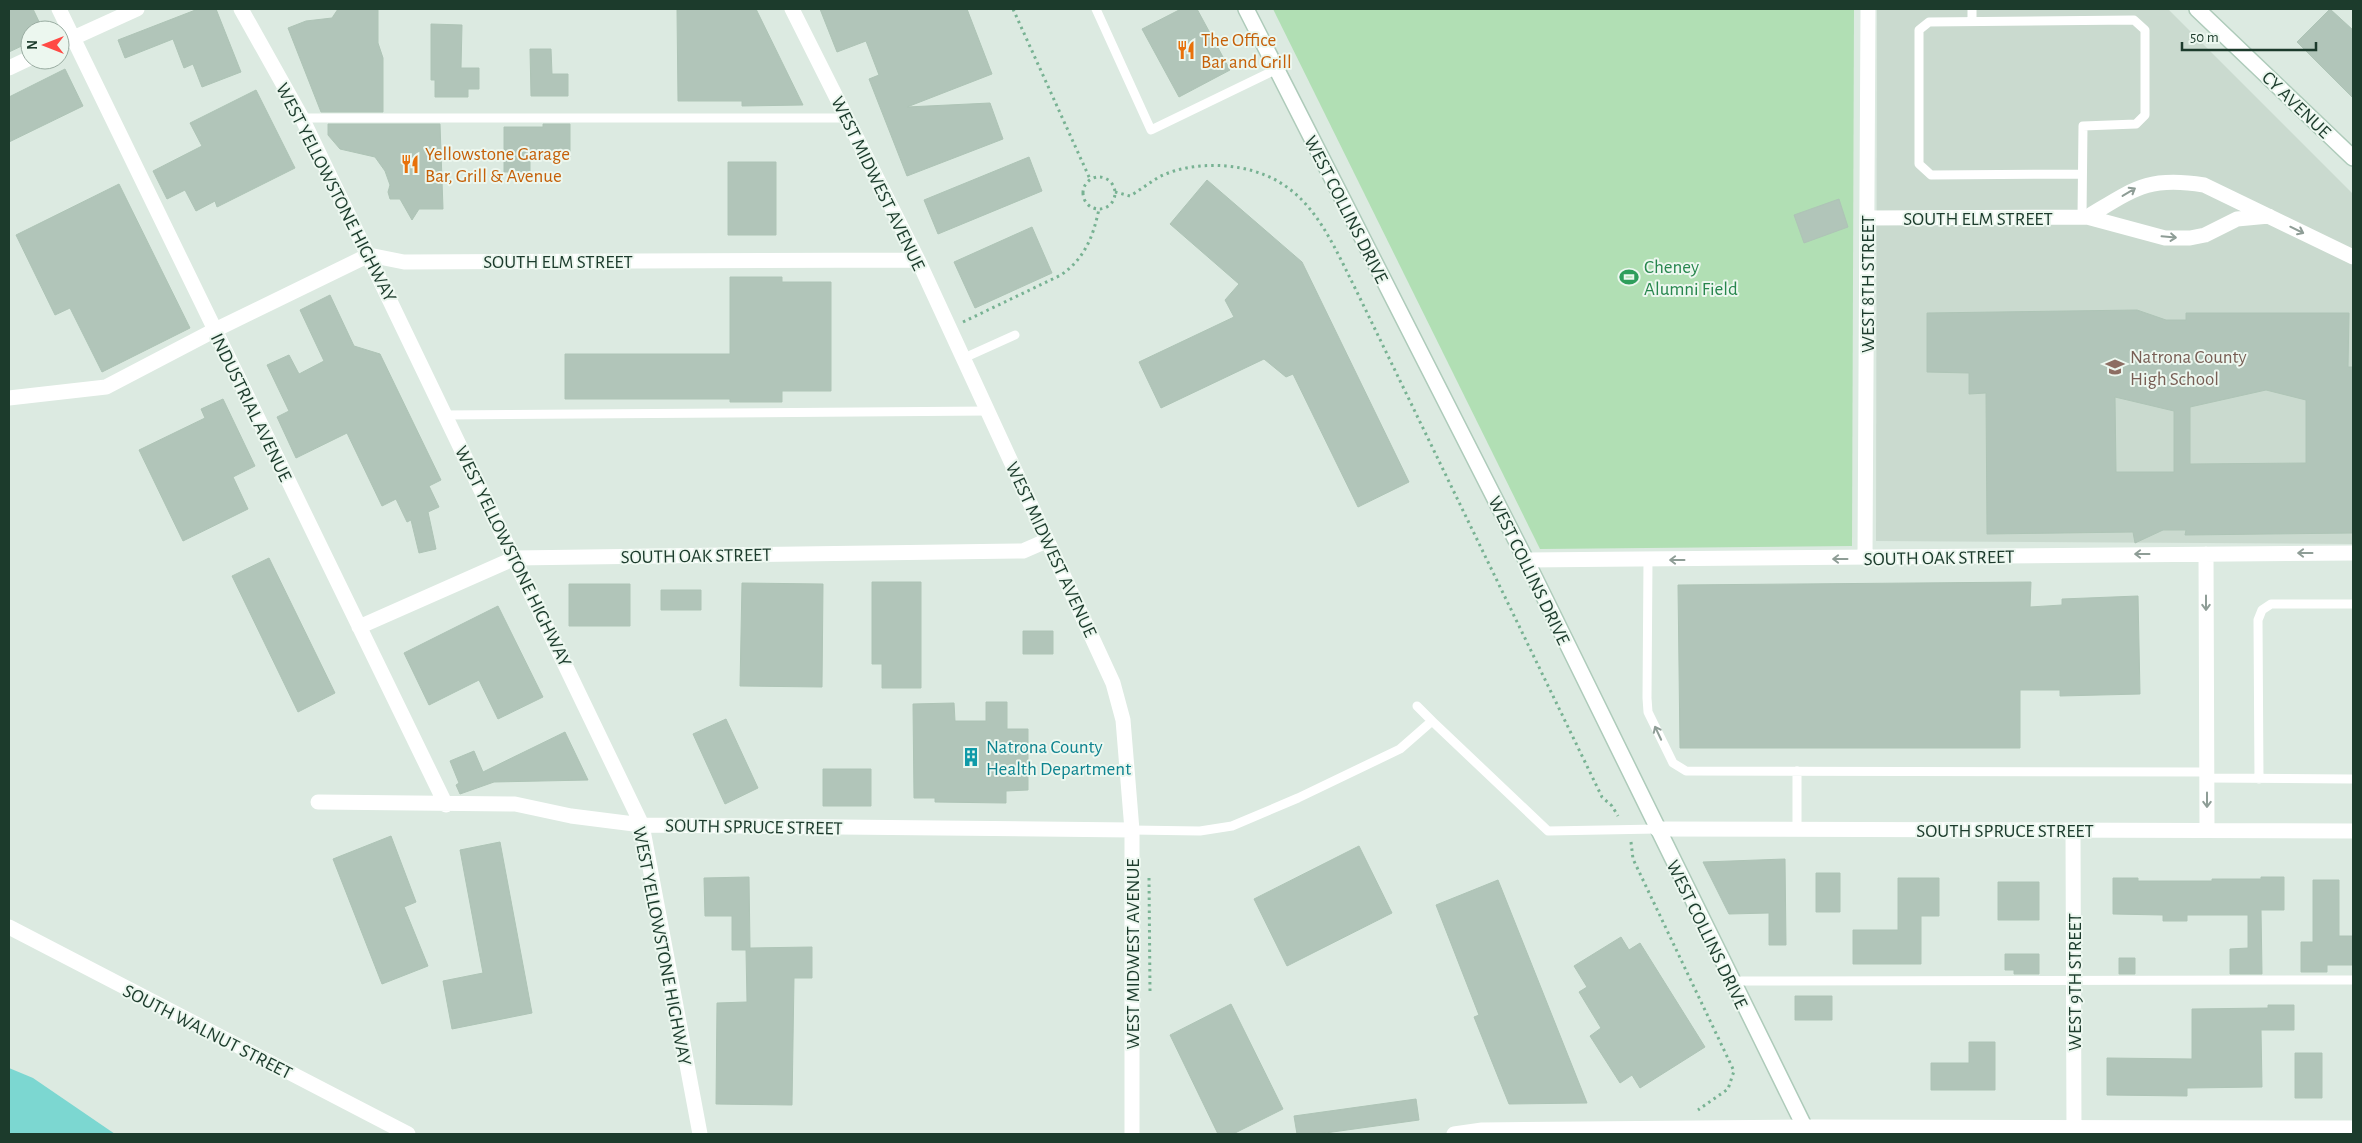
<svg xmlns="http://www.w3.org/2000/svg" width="2362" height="1143" font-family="'Alegreya Sans',sans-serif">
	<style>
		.built { fill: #cadacf }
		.green { fill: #b1dfb4 }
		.water { fill: #7cd7d1 }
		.building { fill: #b1c5b9; stroke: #aec4b6; fill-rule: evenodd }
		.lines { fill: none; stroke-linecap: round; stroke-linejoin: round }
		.secondary-casing { stroke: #aecbba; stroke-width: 18 }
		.path { stroke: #78b293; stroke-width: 3; stroke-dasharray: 2.5 4; stroke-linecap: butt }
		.service { stroke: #fff; stroke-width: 9 }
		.minor { stroke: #fff; stroke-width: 15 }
		.secondary { stroke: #fff; stroke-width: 15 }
		.oneway { stroke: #8e9d96 }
		.labels { text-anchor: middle; stroke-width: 4; stroke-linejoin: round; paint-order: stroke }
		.food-label { font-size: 19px; fill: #c56008; stroke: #ecf7ef; text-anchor: start }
		.street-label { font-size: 19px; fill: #1c3b2c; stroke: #ecf7ef }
		.leisure-label { font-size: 19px; fill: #27864d; stroke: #ecf7ef; text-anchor: start }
		.education-label { font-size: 19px; fill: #785e54; stroke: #ecf7ef; text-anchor: start }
		.culture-label { font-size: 19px; fill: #0d838f; stroke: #ecf7ef; text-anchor: start }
	</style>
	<rect width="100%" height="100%" fill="#dceae1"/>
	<path class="built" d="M 1877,9 L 2168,9 L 2353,194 L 2353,544 L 1876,541 Z"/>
	<path class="green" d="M 1273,9 L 1854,9 L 1852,546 L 1540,549 Z"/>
	<path class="water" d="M 9,1068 L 33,1078 L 115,1134 L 9,1134 Z"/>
	<path class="building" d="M 9,9 L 33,9 L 43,30 L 30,30 L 30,42 L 9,52 Z
		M 198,9 L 216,9 L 241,72 L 202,87 L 193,64 L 184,68 L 173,39 L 125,58 L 118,40 Z
		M 338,9 L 378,9 L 378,43 L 383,58 L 383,112 L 321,112 L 288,28 L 306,21 L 332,18 Z
		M 677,9 L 756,9 L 803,105 L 742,106 L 742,101 L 678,101 Z
		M 820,9 L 967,9 L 992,74 L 907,107 L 990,103 L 1003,139 L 907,176 L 869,79 L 879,75 L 866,41 L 837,52 Z
		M 1181,9 L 1197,9 L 1230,70 L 1179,97 L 1142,29 Z
		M 2330,9 L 2353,30 L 2353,98 L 2297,42 Z
		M 431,24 L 462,25 L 461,68 L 479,68 L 479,89 L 468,89 L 468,97 L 435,97 L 435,80 L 431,80 Z
		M 530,49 L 551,49 L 552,74 L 568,74 L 568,96 L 531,96 Z
		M 65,69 L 83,106 L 9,142 L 9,97 Z
		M 256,90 L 295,168 L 217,207 L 215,201 L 196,211 L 185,190 L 167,199 L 153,171 L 202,146 L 190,123 Z
		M 328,124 L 440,124 L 443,209 L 419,209 L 412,220 L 400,199 L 390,199 L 388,192 L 390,185 L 385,171 L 375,157 L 340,149 L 328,135 Z
		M 543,124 L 570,124 L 570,159 L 530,159 L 530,172 L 504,172 L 504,127 L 543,127 Z
		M 1029,157 L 1042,191 L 938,234 L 924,200 Z
		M 728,162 L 776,162 L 776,235 L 728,235 Z
		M 1207,180 L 1302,262 L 1409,482 L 1358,507 L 1293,374 L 1286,377 L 1264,359 L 1161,408 L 1139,362 L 1234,317 L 1225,300 L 1239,284 L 1170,224 Z
		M 119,184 L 190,328 L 102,372 L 70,308 L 55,315 L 16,235 Z
		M 1839,199 L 1848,227 L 1804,243 L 1794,215 Z
		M 1032,227 L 1052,273 L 975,308 L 954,262 Z
		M 730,277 L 782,277 L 782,282 L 831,282 L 831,391 L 782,391 L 782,402 L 730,402 L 730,399 L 565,399 L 565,354 L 730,354 Z
		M 330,295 L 354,346 L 380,354 L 441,480 L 429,486 L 439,507 L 428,512 L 436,549 L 419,553 L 411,520 L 407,522 L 396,499 L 382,506 L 347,433 L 296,458 L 277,417 L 289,411 L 267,365 L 289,355 L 299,374 L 324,361 L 300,310 Z
		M 2137,310 L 2166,320 L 2186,320 L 2186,313 L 2349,313 L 2348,367 L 2353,367 L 2353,533 L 2185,535 L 2186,530 L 2163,530 L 2135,543 L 2133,532 L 1987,534 L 1986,393 L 1969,394 L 1969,373 L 1927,372 L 1927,313 ZM 2266,390 L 2306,400 L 2306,463 L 2190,464 L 2190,407 ZM 2115,397 L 2174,411 L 2174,472 L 2116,472 Z
		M 223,399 L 255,466 L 233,477 L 248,509 L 183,541 L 139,450 L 205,418 L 201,409 Z
		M 269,558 L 335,693 L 298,712 L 232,576 Z
		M 872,582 L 921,582 L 921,688 L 882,688 L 882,664 L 872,664 Z
		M 2031,582 L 2030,607 L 2062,605 L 2062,599 L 2138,596 L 2140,694 L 2060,696 L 2060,690 L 2020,690 L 2020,748 L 1680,748 L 1678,585 Z
		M 742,583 L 823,584 L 822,687 L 740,686 Z
		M 569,584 L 630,584 L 630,626 L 569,626 Z
		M 661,590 L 701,590 L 701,610 L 661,610 Z
		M 498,606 L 543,697 L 498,719 L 479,680 L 429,705 L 404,653 Z
		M 1023,631 L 1053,631 L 1053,654 L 1023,654 Z
		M 986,702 L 1007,702 L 1007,729 L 1028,729 L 1028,790 L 1006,791 L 1006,803 L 935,802 L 935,798 L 914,798 L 913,704 L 954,703 L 955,721 L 986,721 Z
		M 726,719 L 758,788 L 725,804 L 693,734 Z
		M 565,732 L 588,780 L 494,782 L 460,794 L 456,785 L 459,783 L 450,761 L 474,751 L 483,772 Z
		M 823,769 L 871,769 L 871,806 L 823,806 Z
		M 391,836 L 416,902 L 404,907 L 428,966 L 382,984 L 333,859 Z
		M 500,842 L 532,1013 L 452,1029 L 443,981 L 483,973 L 460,850 Z
		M 1359,846 L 1392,913 L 1287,966 L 1254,899 Z
		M 1785,859 L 1786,945 L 1769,945 L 1769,913 L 1729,914 L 1703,862 Z
		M 1816,873 L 1840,873 L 1840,912 L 1816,912 Z
		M 749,877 L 750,948 L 812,947 L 812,978 L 794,978 L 792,1105 L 716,1104 L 717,1003 L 747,1002 L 746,950 L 732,950 L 732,916 L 705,916 L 704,878 Z
		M 2261,877 L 2284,877 L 2284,910 L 2261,910 L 2262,974 L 2230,974 L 2230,949 L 2248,948 L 2248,915 L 2187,915 L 2187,921 L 2163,921 L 2163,915 L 2113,914 L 2113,878 L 2138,878 L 2138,881 L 2212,881 L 2212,879 L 2261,879 Z
		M 1898,878 L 1939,878 L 1939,916 L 1921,916 L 1921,964 L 1853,964 L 1853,930 L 1898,930 Z
		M 1498,880 L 1569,1058 L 1587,1103 L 1509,1104 L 1474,1017 L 1479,1015 L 1436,905 Z
		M 2313,880 L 2339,880 L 2339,936 L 2353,936 L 2353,965 L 2327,965 L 2327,972 L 2301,972 L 2301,942 L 2313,942 Z
		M 1998,882 L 2039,882 L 2039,920 L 1998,920 Z
		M 1621,937 L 1629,950 L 1640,943 L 1705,1047 L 1640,1088 L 1632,1075 L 1620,1083 L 1590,1036 L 1601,1028 L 1579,992 L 1587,987 L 1574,966 Z
		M 2005,954 L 2039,954 L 2039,974 L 2014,974 L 2014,970 L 2005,970 Z
		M 2119,958 L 2135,958 L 2135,974 L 2119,974 Z
		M 1795,996 L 1832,996 L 1832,1020 L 1795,1020 Z
		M 1231,1004 L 1283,1109 L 1233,1134 L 1218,1134 L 1170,1035 Z
		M 2268,1005 L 2294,1005 L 2294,1030 L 2261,1030 L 2262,1087 L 2187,1088 L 2187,1096 L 2107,1095 L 2107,1058 L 2192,1059 L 2192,1009 L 2268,1008 Z
		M 1969,1042 L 1995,1042 L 1995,1090 L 1931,1090 L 1931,1063 L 1969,1063 Z
		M 2295,1053 L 2322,1053 L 2322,1098 L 2295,1098 Z
		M 1416,1099 L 1419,1120 L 1318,1134 L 1297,1134 L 1294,1116 Z"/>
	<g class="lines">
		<g class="secondary-casing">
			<path id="secondary" d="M 1246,9 L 1526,560 L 1808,1134
				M 2197,9 L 2353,158"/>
		</g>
		<path class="path" d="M 1013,9 L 1090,179
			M1083 193a16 16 0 1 1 32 0a16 16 0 1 1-32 0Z
			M 1115,192 L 1130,196 C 1140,190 1149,183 1159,177 C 1179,167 1204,164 1226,166 C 1304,173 1325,228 1356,290 L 1602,797 L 1612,806 L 1618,816
			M 963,322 L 1061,275 C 1085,258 1093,237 1099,209
			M 1631,842 L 1633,859 L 1734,1071 L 1728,1089 L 1698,1110
			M 1149,878 L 1150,991"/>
		<path class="service" d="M 1096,9 L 1151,130 L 1277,69
			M 1972,9 L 1972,21
			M 302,118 L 847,118
			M 2082,217 L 2083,126 L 2136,124 L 2145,115 L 2145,30 L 2134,20 L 1929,22 L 1919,30 L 1919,164 L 1931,175 L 2082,174
			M 964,358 L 1015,335
			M 446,415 L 989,411
			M 1648,560 L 1647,698 L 1648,712 L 1673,763 L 1686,771 L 2207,772
			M 1417,706 L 1432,721
			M 1797,771 L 1797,830
			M 2207,778 L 2353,779
			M 2259,779 L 2258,620 L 2262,610 L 2271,604 L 2353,604
			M 1132,830 L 1200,831 L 1232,826 L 1298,798 L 1400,749 L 1432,721 L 1548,831 L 1657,829
			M 1731,981 L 2353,980"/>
		<path class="minor" d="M 59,9 L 446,805
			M 241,9 L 302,118 L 642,825 L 700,1134
			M 792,9 L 918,260 L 1113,683 L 1123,720 L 1132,830 L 1132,1134
			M 60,44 L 137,9
			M 9,68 L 30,58
			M 2087,217 C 2134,189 2147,176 2204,185 L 2353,257
			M 1868,218 L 2087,217 L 2165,238 L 2190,238 L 2205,235 L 2237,219 L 2269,216
			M 9,398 L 106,387 L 215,330 L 369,255 L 404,262 L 918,260
			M 2206,554 L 2207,830
			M 1865,558 L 1868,9
			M 1526,560 L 2353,553
			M 359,627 L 515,558 L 1023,551 L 1046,541
			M 318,802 L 515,804 L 571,816 L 642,825 L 1132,830
			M 1657,829 L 2353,831
			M 2073,830 L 2074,1134
			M 9,927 L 408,1134
			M 1454,1134 L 1482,1130 L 1805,1127 L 2353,1128"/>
		<use href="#secondary" class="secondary"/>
	</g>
	<defs><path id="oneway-shaft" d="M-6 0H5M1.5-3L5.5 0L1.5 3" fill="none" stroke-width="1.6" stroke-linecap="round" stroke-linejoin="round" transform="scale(1.25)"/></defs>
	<g class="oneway">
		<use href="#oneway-shaft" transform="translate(2129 192) rotate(-31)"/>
		<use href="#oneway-shaft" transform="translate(2297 230) rotate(26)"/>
		<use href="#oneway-shaft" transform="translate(2169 237) rotate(5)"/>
		<use href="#oneway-shaft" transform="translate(2305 553) rotate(180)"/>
		<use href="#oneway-shaft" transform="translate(2142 554) rotate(180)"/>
		<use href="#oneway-shaft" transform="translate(1840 559) rotate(180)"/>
		<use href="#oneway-shaft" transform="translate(1677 560) rotate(180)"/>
		<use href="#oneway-shaft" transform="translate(2206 603) rotate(90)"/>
		<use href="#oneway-shaft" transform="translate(1658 733) rotate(-115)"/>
		<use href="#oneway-shaft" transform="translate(2207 800) rotate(90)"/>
	</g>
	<defs>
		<g id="restaurant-bare" transform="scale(1.5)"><path d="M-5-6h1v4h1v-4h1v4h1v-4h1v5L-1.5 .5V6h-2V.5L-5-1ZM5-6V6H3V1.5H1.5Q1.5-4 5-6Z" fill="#e8710a" stroke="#ecf7ef" stroke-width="2.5" paint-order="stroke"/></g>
		<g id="stadium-bare" transform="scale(1.5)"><path d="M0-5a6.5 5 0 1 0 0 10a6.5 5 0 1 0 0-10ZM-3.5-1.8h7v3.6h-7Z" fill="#2e9e5b" stroke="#ecf7ef" stroke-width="2.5" paint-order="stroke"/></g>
		<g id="school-bare" transform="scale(1.5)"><path d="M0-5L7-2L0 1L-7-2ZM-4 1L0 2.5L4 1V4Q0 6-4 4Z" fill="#8d6e63" stroke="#ecf7ef" stroke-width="2.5" paint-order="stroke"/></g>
		<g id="building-bare" transform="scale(1.5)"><path d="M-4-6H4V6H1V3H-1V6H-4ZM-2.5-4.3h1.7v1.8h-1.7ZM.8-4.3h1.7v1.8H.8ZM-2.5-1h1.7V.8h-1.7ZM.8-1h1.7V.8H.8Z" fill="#0f9aa8" stroke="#ecf7ef" stroke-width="2.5" paint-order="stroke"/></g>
	</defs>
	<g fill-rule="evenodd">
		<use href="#restaurant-bare" x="1186" y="50"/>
		<use href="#restaurant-bare" x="410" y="164"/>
		<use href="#stadium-bare" x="1629" y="277"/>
		<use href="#school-bare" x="2115" y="367"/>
		<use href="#building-bare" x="971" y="757"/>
	</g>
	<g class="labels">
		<g class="food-label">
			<text x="1201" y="46">The Office<tspan x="1201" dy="22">Bar and Grill</tspan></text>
			<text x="425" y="160">Yellowstone Garage<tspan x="425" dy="22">Bar, Grill &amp; Avenue</tspan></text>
		</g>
		<g class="street-label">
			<text transform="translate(2297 104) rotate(44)" y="7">CY AVENUE</text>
			<text transform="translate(879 183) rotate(64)" y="7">WEST MIDWEST AVENUE</text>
			<text transform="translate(337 192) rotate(63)" y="7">WEST YELLOWSTONE HIGHWAY</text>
			<text transform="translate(1347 209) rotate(63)" y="7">WEST COLLINS DRIVE</text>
			<text x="1978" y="225">SOUTH ELM STREET</text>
			<text x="558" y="268">SOUTH ELM STREET</text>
			<text transform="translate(1867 284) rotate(-90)" y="7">WEST 8TH STREET</text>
			<text transform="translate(252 407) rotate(64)" y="7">INDUSTRIAL AVENUE</text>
			<text transform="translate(1052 549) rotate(65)" y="7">WEST MIDWEST AVENUE</text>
			<text transform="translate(696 555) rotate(-1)" y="7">SOUTH OAK STREET</text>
			<text transform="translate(514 556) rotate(64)" y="7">WEST YELLOWSTONE HIGHWAY</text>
			<text transform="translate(1939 557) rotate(-1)" y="7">SOUTH OAK STREET</text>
			<text transform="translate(1530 570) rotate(64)" y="7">WEST COLLINS DRIVE</text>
			<text transform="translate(754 826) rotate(1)" y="7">SOUTH SPRUCE STREET</text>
			<text x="2005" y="837">SOUTH SPRUCE STREET</text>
			<text transform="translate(1708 934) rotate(64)" y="7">WEST COLLINS DRIVE</text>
			<text transform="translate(663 946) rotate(79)" y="7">WEST YELLOWSTONE HIGHWAY</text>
			<text transform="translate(1132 954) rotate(-90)" y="7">WEST MIDWEST AVENUE</text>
			<text transform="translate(2074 982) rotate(-90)" y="7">WEST 9TH STREET</text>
			<text transform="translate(208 1031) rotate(27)" y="7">SOUTH WALNUT STREET</text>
		</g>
		<g class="leisure-label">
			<text x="1644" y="273">Cheney<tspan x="1644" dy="22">Alumni Field</tspan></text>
		</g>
		<g class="education-label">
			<text x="2130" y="363">Natrona County<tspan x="2130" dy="22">High School</tspan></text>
		</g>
		<g class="culture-label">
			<text x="986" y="753">Natrona County<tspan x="986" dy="22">Health Department</tspan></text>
		</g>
	</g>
	<rect width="2362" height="1143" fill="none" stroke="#1c3b2c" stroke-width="20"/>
	<g transform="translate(45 45) rotate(270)"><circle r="24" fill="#ecf7ef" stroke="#99aca1"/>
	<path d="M0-4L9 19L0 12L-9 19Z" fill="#ff4a45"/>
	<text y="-8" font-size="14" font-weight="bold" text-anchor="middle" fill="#1c3b2c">N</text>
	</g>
	<path d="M2182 42v8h134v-8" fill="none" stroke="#1c3b2c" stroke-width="2.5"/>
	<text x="2190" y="42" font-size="15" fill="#1c3b2c" stroke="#ecf7ef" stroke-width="4" paint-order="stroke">50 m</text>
</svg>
